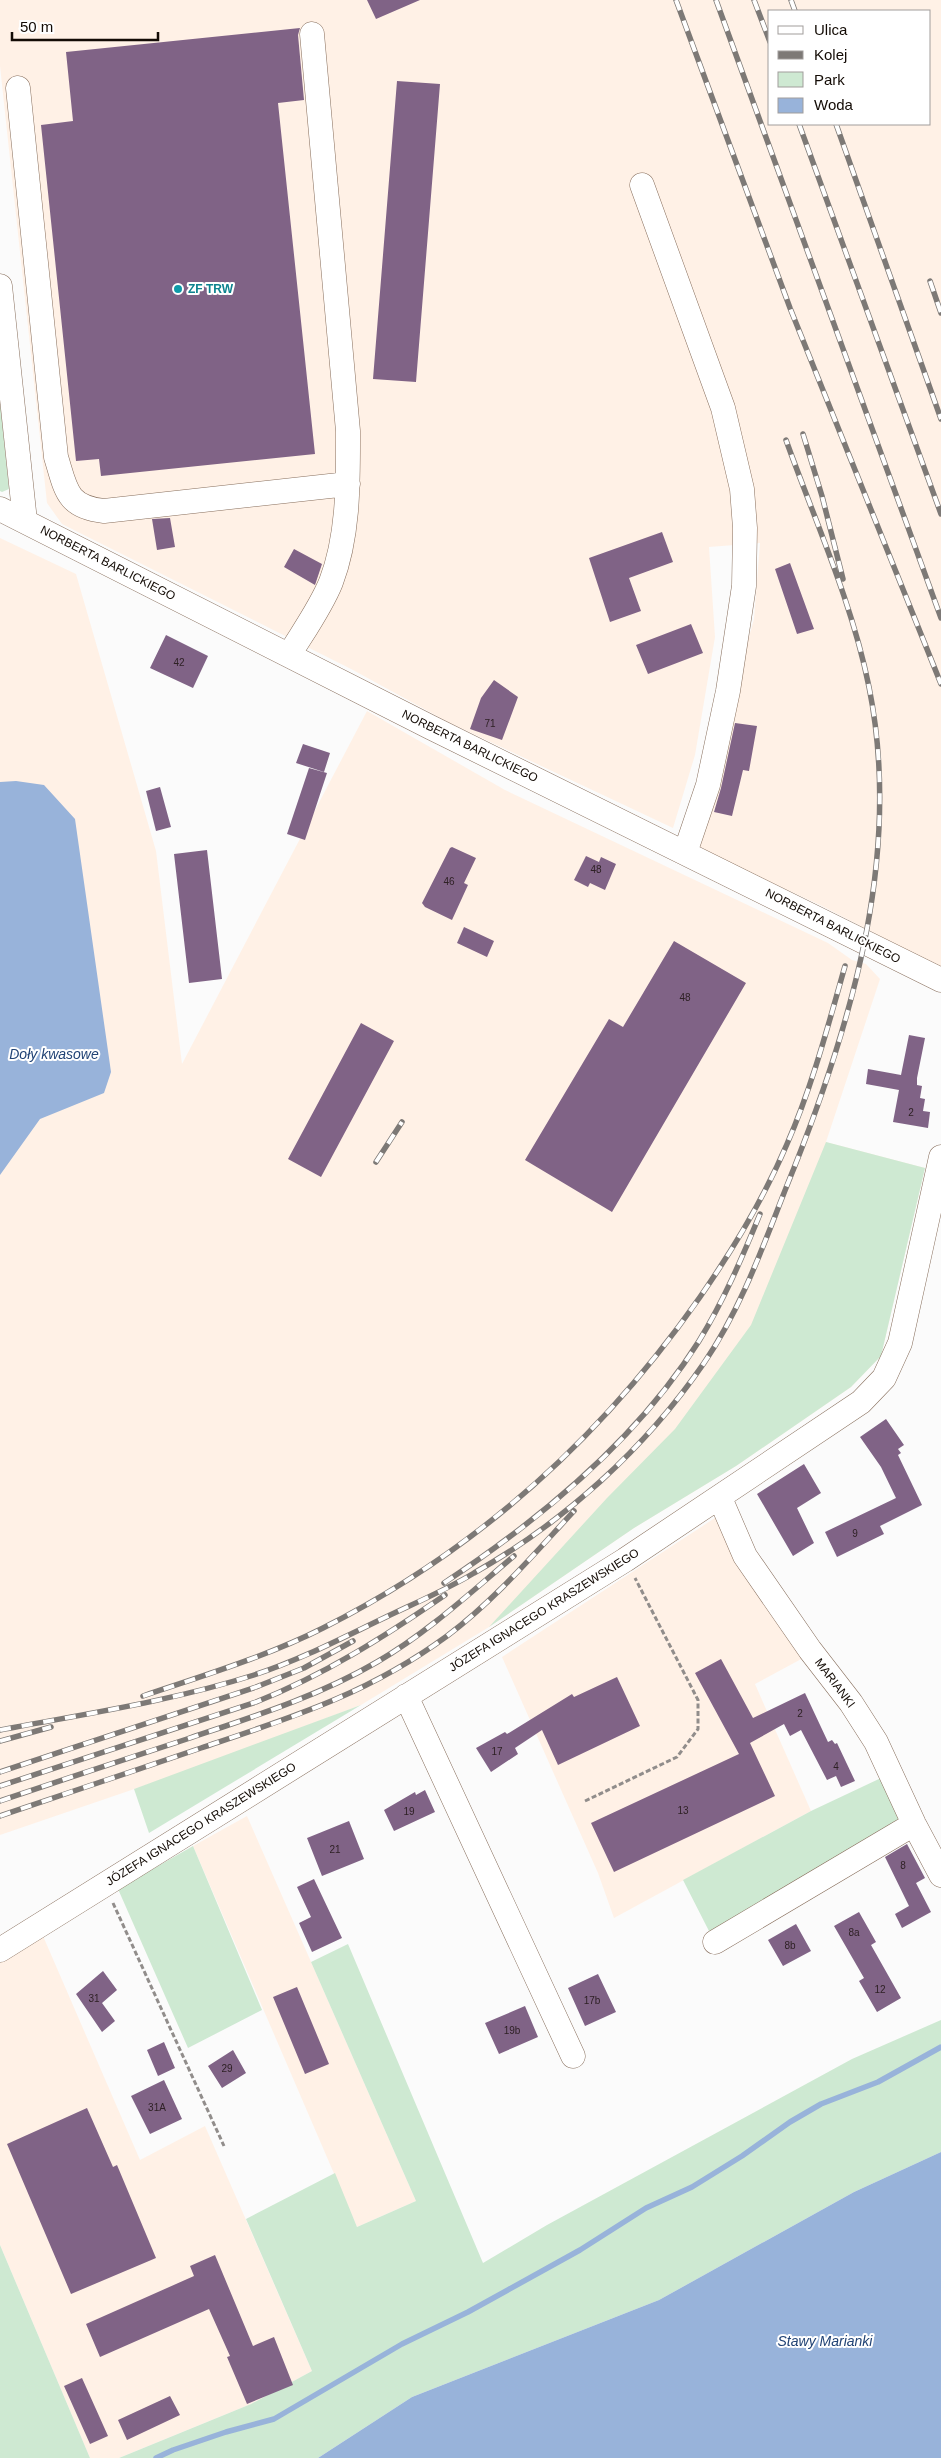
<svg xmlns="http://www.w3.org/2000/svg" width="941" height="2458" font-family="Arial,sans-serif">
	<style>
		.built { fill: #fff1e6; fill-rule: evenodd }
		.green { fill: #cee9d2 }
		.water { fill: #98b3da }
		.lines { fill: none; stroke-linecap: round; stroke-linejoin: round }
		.stream { stroke: #98b3da; stroke-width: 5.5 }
		.building { fill: #806386 }
		.minor-casing { stroke: #886f5d; stroke-width: 25 }
		.path { stroke: #918d8b; stroke-width: 3; stroke-dasharray: 5 2.5; stroke-linecap: butt }
		.minor { stroke: #fff; stroke-width: 24 }
		.rail-casing { stroke: #7d7976; stroke-width: 5.5 }
		.rail { stroke: #fff; stroke-width: 4; stroke-dasharray: 11; stroke-linecap: butt }
		.culture-dot { fill: #0f9aa8; stroke: #fff; stroke-width: 2 }
		.labels { text-anchor: middle; stroke-width: 4; stroke-linejoin: round; paint-order: stroke }
		.number-label { font-size: 10px; fill: #2e2125 }
		.culture-label { font-size: 12px; font-weight: bold; fill: #0d838f; stroke: #fff; text-anchor: start }
		.street-label { font-size: 12px; fill: #130b05; stroke: #fff }
		.water-label { font-size: 14px; font-style: italic; fill: #214375; stroke: #fff }
	</style>
	<rect width="100%" height="100%" fill="#fbfbfb"/>
	<path class="built" d="M 0,0 L 941,0 L 941,970 L 888,940 L 820,905 L 690,845 L 754,619 L 760,543 L 709,547 L 715,637 L 695,755 L 673,828 L 448,722 L 353,670 L 62,524 L 47,503 L 0,66 ZM 770,11 L 930,11 L 930,124 L 770,124 Z
		M 0,538 L 76,574 L 156,851 L 182,1064 L 367,711 L 505,790 L 828,943 L 852,960 L 866,964 L 880,979 L 826,1142 L 925,1168 L 881,1356 L 851,1387 L 736,1466 L 634,1528 L 489,1627 L 361,1705 L 184,1772 L 0,1835 Z
		M 718,1516 L 805,1657 L 755,1684 L 811,1811 L 614,1918 L 598,1873 L 502,1657 Z
		M 247,1816 L 416,2201 L 357,2227 L 193,1846 Z
		M 43,1936 L 140,2160 L 205,2126 L 312,2371 L 251,2404 L 119,2458 L 90,2458 L 0,2245 L 0,1963 Z"/>
	<path class="green" d="M 0,401 L 9,489 L 2,492 L 0,491 Z
		M 826,1142 L 925,1168 L 881,1356 L 851,1387 L 736,1466 L 634,1528 L 489,1627 L 607,1498 L 675,1429 L 751,1325 Z
		M 361,1705 L 149,1833 L 134,1789 Z
		M 881,1778 L 900,1821 L 710,1933 L 683,1880 L 811,1811 Z
		M 193,1846 L 262,2010 L 188,2048 L 118,1889 Z
		M 348,1944 L 483,2263 L 547,2225 L 852,2059 L 941,2020 L 941,2152 L 854,2192 L 659,2300 L 412,2397 L 318,2458 L 119,2458 L 251,2404 L 312,2371 L 246,2219 L 335,2173 L 357,2227 L 416,2201 L 311,1962 Z
		M 0,2245 L 90,2458 L 0,2458 Z"/>
	<path class="water" d="M 16,781 L 44,785 L 75,819 L 111,1072 L 104,1093 L 40,1119 L 0,1175 L 0,782 Z
		M 941,2152 L 941,2458 L 318,2458 L 412,2397 L 659,2300 L 854,2192 Z"/>
	<g class="lines">
		<path class="stream" d="M 156,2458 L 173,2450 L 226,2432 L 274,2419 L 402,2344 L 468,2312 L 580,2250 L 646,2208 L 692,2187 L 742,2156 L 790,2122 L 821,2104 L 878,2082 L 941,2047"/>
	</g>
	<path class="building" d="M 367,0 L 420,0 L 376,19 Z
		M 300,28 L 298,35 L 304,100 L 278,103 L 315,454 L 101,476 L 99,459 L 76,461 L 41,125 L 73,121 L 66,52 Z
		M 397,81 L 440,84 L 416,382 L 373,379 Z
		M 170,518 L 175,547 L 157,550 L 152,519 Z
		M 662,532 L 673,562 L 629,578 L 641,611 L 610,622 L 589,558 Z
		M 294,549 L 322,564 L 315,585 L 284,567 Z
		M 790,563 L 814,629 L 797,634 L 775,569 Z
		M 691,624 L 703,653 L 648,674 L 636,645 Z
		M 166,635 L 208,656 L 193,688 L 150,668 Z
		M 494,680 L 518,697 L 502,740 L 470,729 L 481,698 Z
		M 735,723 L 757,726 L 749,771 L 743,770 L 732,816 L 714,812 L 721,788 Z
		M 303,744 L 330,753 L 324,772 L 296,763 Z
		M 309,768 L 327,773 L 305,840 L 287,834 Z
		M 160,787 L 171,827 L 156,831 L 146,791 Z
		M 452,847 L 476,858 L 464,883 L 468,885 L 452,920 L 425,907 L 422,903 L 450,848 Z
		M 207,850 L 222,979 L 189,983 L 174,854 Z
		M 586,856 L 599,862 L 601,857 L 616,864 L 605,890 L 590,883 L 588,887 L 574,880 Z
		M 464,927 L 494,941 L 487,957 L 457,943 Z
		M 674,941 L 746,983 L 612,1212 L 525,1160 L 609,1019 L 623,1027 Z
		M 361,1023 L 394,1041 L 321,1177 L 288,1159 Z
		M 909,1035 L 925,1038 L 917,1078 L 917,1085 L 922,1086 L 920,1098 L 925,1099 L 923,1111 L 930,1112 L 928,1128 L 893,1122 L 899,1090 L 866,1084 L 868,1069 L 901,1075 Z
		M 886,1419 L 904,1445 L 898,1449 L 901,1453 L 898,1455 L 922,1505 L 880,1526 L 884,1534 L 837,1557 L 825,1532 L 896,1498 L 881,1467 L 860,1437 Z
		M 804,1464 L 821,1493 L 797,1508 L 814,1543 L 793,1556 L 757,1494 Z
		M 721,1659 L 753,1718 L 805,1693 L 828,1742 L 832,1740 L 835,1744 L 837,1743 L 855,1781 L 841,1787 L 836,1776 L 827,1780 L 801,1730 L 790,1736 L 784,1724 L 750,1743 L 775,1796 L 614,1872 L 591,1823 L 739,1754 L 695,1673 Z
		M 617,1677 L 640,1726 L 558,1765 L 542,1730 L 515,1748 L 518,1754 L 491,1772 L 476,1748 L 505,1732 L 507,1734 L 572,1694 L 574,1697 Z
		M 425,1790 L 435,1812 L 394,1831 L 384,1810 L 415,1792 L 416,1795 Z
		M 349,1821 L 364,1859 L 322,1876 L 307,1838 Z
		M 907,1844 L 925,1878 L 916,1883 L 931,1912 L 902,1928 L 895,1914 L 909,1906 L 885,1857 Z
		M 314,1879 L 342,1938 L 312,1952 L 299,1923 L 311,1917 L 297,1887 Z
		M 859,1912 L 876,1942 L 871,1945 L 901,1998 L 877,2012 L 859,1981 L 864,1978 L 834,1926 Z
		M 796,1924 L 811,1951 L 783,1966 L 768,1940 Z
		M 103,1971 L 117,1990 L 102,2003 L 115,2021 L 102,2032 L 76,1994 Z
		M 598,1974 L 616,2012 L 585,2026 L 568,1988 Z
		M 297,1987 L 329,2064 L 305,2074 L 273,1997 Z
		M 525,2006 L 538,2037 L 499,2054 L 485,2023 Z
		M 164,2042 L 175,2068 L 158,2076 L 147,2050 Z
		M 233,2050 L 246,2073 L 222,2088 L 208,2066 Z
		M 164,2080 L 182,2119 L 150,2134 L 131,2096 Z
		M 87,2108 L 113,2167 L 117,2165 L 156,2258 L 71,2294 L 7,2144 Z
		M 215,2255 L 253,2346 L 274,2337 L 293,2385 L 247,2404 L 227,2357 L 230,2356 L 209,2309 L 100,2357 L 86,2324 L 194,2276 L 190,2266 Z
		M 82,2378 L 108,2436 L 90,2444 L 64,2386 Z
		M 170,2396 L 180,2415 L 127,2440 L 118,2420 Z"/>
	<g class="lines">
		<g class="minor-casing">
			<path id="minor" d="M 18,88 L 56,457 C 66,489 66,507 104,511 L 348,484
				M 642,185 L 723,408 L 742,489 L 745,528 L 744,586 L 728,691 L 708,785 L 685,853
				M 0,286 L 25,521
				M 0,509 L 430,727 L 941,980
				M 289,655 C 303,632 321,607 331,582 C 349,535 348,482 348,431 L 312,34
				M 720,1498 L 745,1556 L 810,1650 L 851,1703 L 876,1742 L 914,1824 L 941,1875
				M 406,1696 L 573,2056
				M 715,1942 L 914,1824
				M 0,1950 L 625,1560 L 861,1402 L 884,1378 L 900,1343 L 941,1157"/>
		</g>
		<path class="path" d="M 585,1801 L 677,1757 L 698,1729 L 698,1700 L 635,1578
			M 113,1903 L 224,2146"/>
		<use href="#minor" class="minor"/>
		<g class="rail-casing">
			<path id="rail" d="M 676,0 L 790,308 L 941,684
				M 716,0 L 941,618
				M 754,0 L 770,42
				M 791,0 L 795,11
				M 799,124 L 941,514
				M 836,124 L 941,419
				M 930,281 L 941,313
				M 803,434 L 822,496 L 843,579
				M 376,1162 L 402,1122
				M 444,1583 C 541,1519 637,1440 699,1341 C 724,1300 742,1258 760,1214
				M 143,1696 C 202,1676 268,1656 323,1628 C 476,1551 602,1437 700,1297 C 734,1248 764,1198 787,1144 C 812,1087 828,1026 845,966
				M 0,1730 C 85,1714 172,1701 254,1675 C 300,1660 342,1638 386,1617 C 415,1603 446,1590 474,1573 C 564,1522 645,1449 704,1363 C 745,1303 767,1234 794,1168 C 854,1017 902,850 869,687 C 852,602 815,521 786,440
				M 0,1741 L 51,1727
				M 0,1772 L 256,1687 L 304,1668 L 353,1641
				M 0,1786 L 256,1702 C 324,1675 384,1637 445,1595
				M 0,1801 C 62,1780 125,1759 187,1739 C 252,1717 317,1697 377,1662 C 427,1633 470,1593 514,1556
				M 0,1816 C 67,1793 134,1771 201,1748 C 293,1717 368,1694 447,1636 C 495,1600 534,1554 574,1511"/>
		</g>
		<use href="#rail" class="rail"/>
	</g>
	<circle class="culture-dot" cx="178" cy="289" r="5"/>
	<g class="labels">
		<g class="number-label">
			<text x="179" y="666">42</text>
			<text x="490" y="727">71</text>
			<text x="596" y="873">48</text>
			<text x="449" y="885">46</text>
			<text x="685" y="1001">48</text>
			<text x="911" y="1116">2</text>
			<text x="855" y="1537">9</text>
			<text x="800" y="1717">2</text>
			<text x="497" y="1755">17</text>
			<text x="836" y="1770">4</text>
			<text x="683" y="1814">13</text>
			<text x="409" y="1815">19</text>
			<text x="335" y="1853">21</text>
			<text x="903" y="1869">8</text>
			<text x="854" y="1936">8a</text>
			<text x="790" y="1949">8b</text>
			<text x="880" y="1993">12</text>
			<text x="94" y="2002">31</text>
			<text x="592" y="2004">17b</text>
			<text x="512" y="2034">19b</text>
			<text x="227" y="2072">29</text>
			<text x="157" y="2111">31A</text>
		</g>
		<g class="culture-label">
			<text x="188" y="293">ZF TRW</text>
		</g>
		<g class="street-label">
			<text transform="translate(108 563) rotate(27)" y="4">NORBERTA BARLICKIEGO</text>
			<text transform="translate(470 746) rotate(26)" y="4">NORBERTA BARLICKIEGO</text>
			<text transform="translate(833 926) rotate(27)" y="4">NORBERTA BARLICKIEGO</text>
			<text transform="translate(544 1610) rotate(-32)" y="4">JÓZEFA IGNACEGO KRASZEWSKIEGO</text>
			<text transform="translate(835 1683) rotate(53)" y="4">MARIANKI</text>
			<text transform="translate(201 1824) rotate(-32)" y="4">JÓZEFA IGNACEGO KRASZEWSKIEGO</text>
		</g>
		<g class="water-label">
			<text x="54" y="1059">Doły kwasowe</text>
			<text x="825" y="2346">Stawy Marianki</text>
		</g>
	</g>
	<rect x="768" y="10" width="162" height="115" fill="#ffffff" stroke="#a19d9b"/>
	<rect x="778" y="26" width="25" height="8" fill="#ffffff" stroke="#a19d9b"/>
	<text x="814" y="35" font-size="15" fill="#130b05">Ulica</text>
	<rect x="778" y="51" width="25" height="8" fill="#7d7976" stroke="#a19d9b"/>
	<text x="814" y="60" font-size="15" fill="#130b05">Kolej</text>
	<rect x="778" y="72" width="25" height="15" fill="#cee9d2" stroke="#a19d9b"/>
	<text x="814" y="85" font-size="15" fill="#130b05">Park</text>
	<rect x="778" y="98" width="25" height="15" fill="#98b3da" stroke="#a19d9b"/>
	<text x="814" y="110" font-size="15" fill="#130b05">Woda</text>
	<path d="M12 32v8h146v-8" fill="none" stroke="#130b05" stroke-width="2.5"/>
	<text x="20" y="32" font-size="15" fill="#130b05" stroke="#ffffff" stroke-width="4" paint-order="stroke">50 m</text>
</svg>
